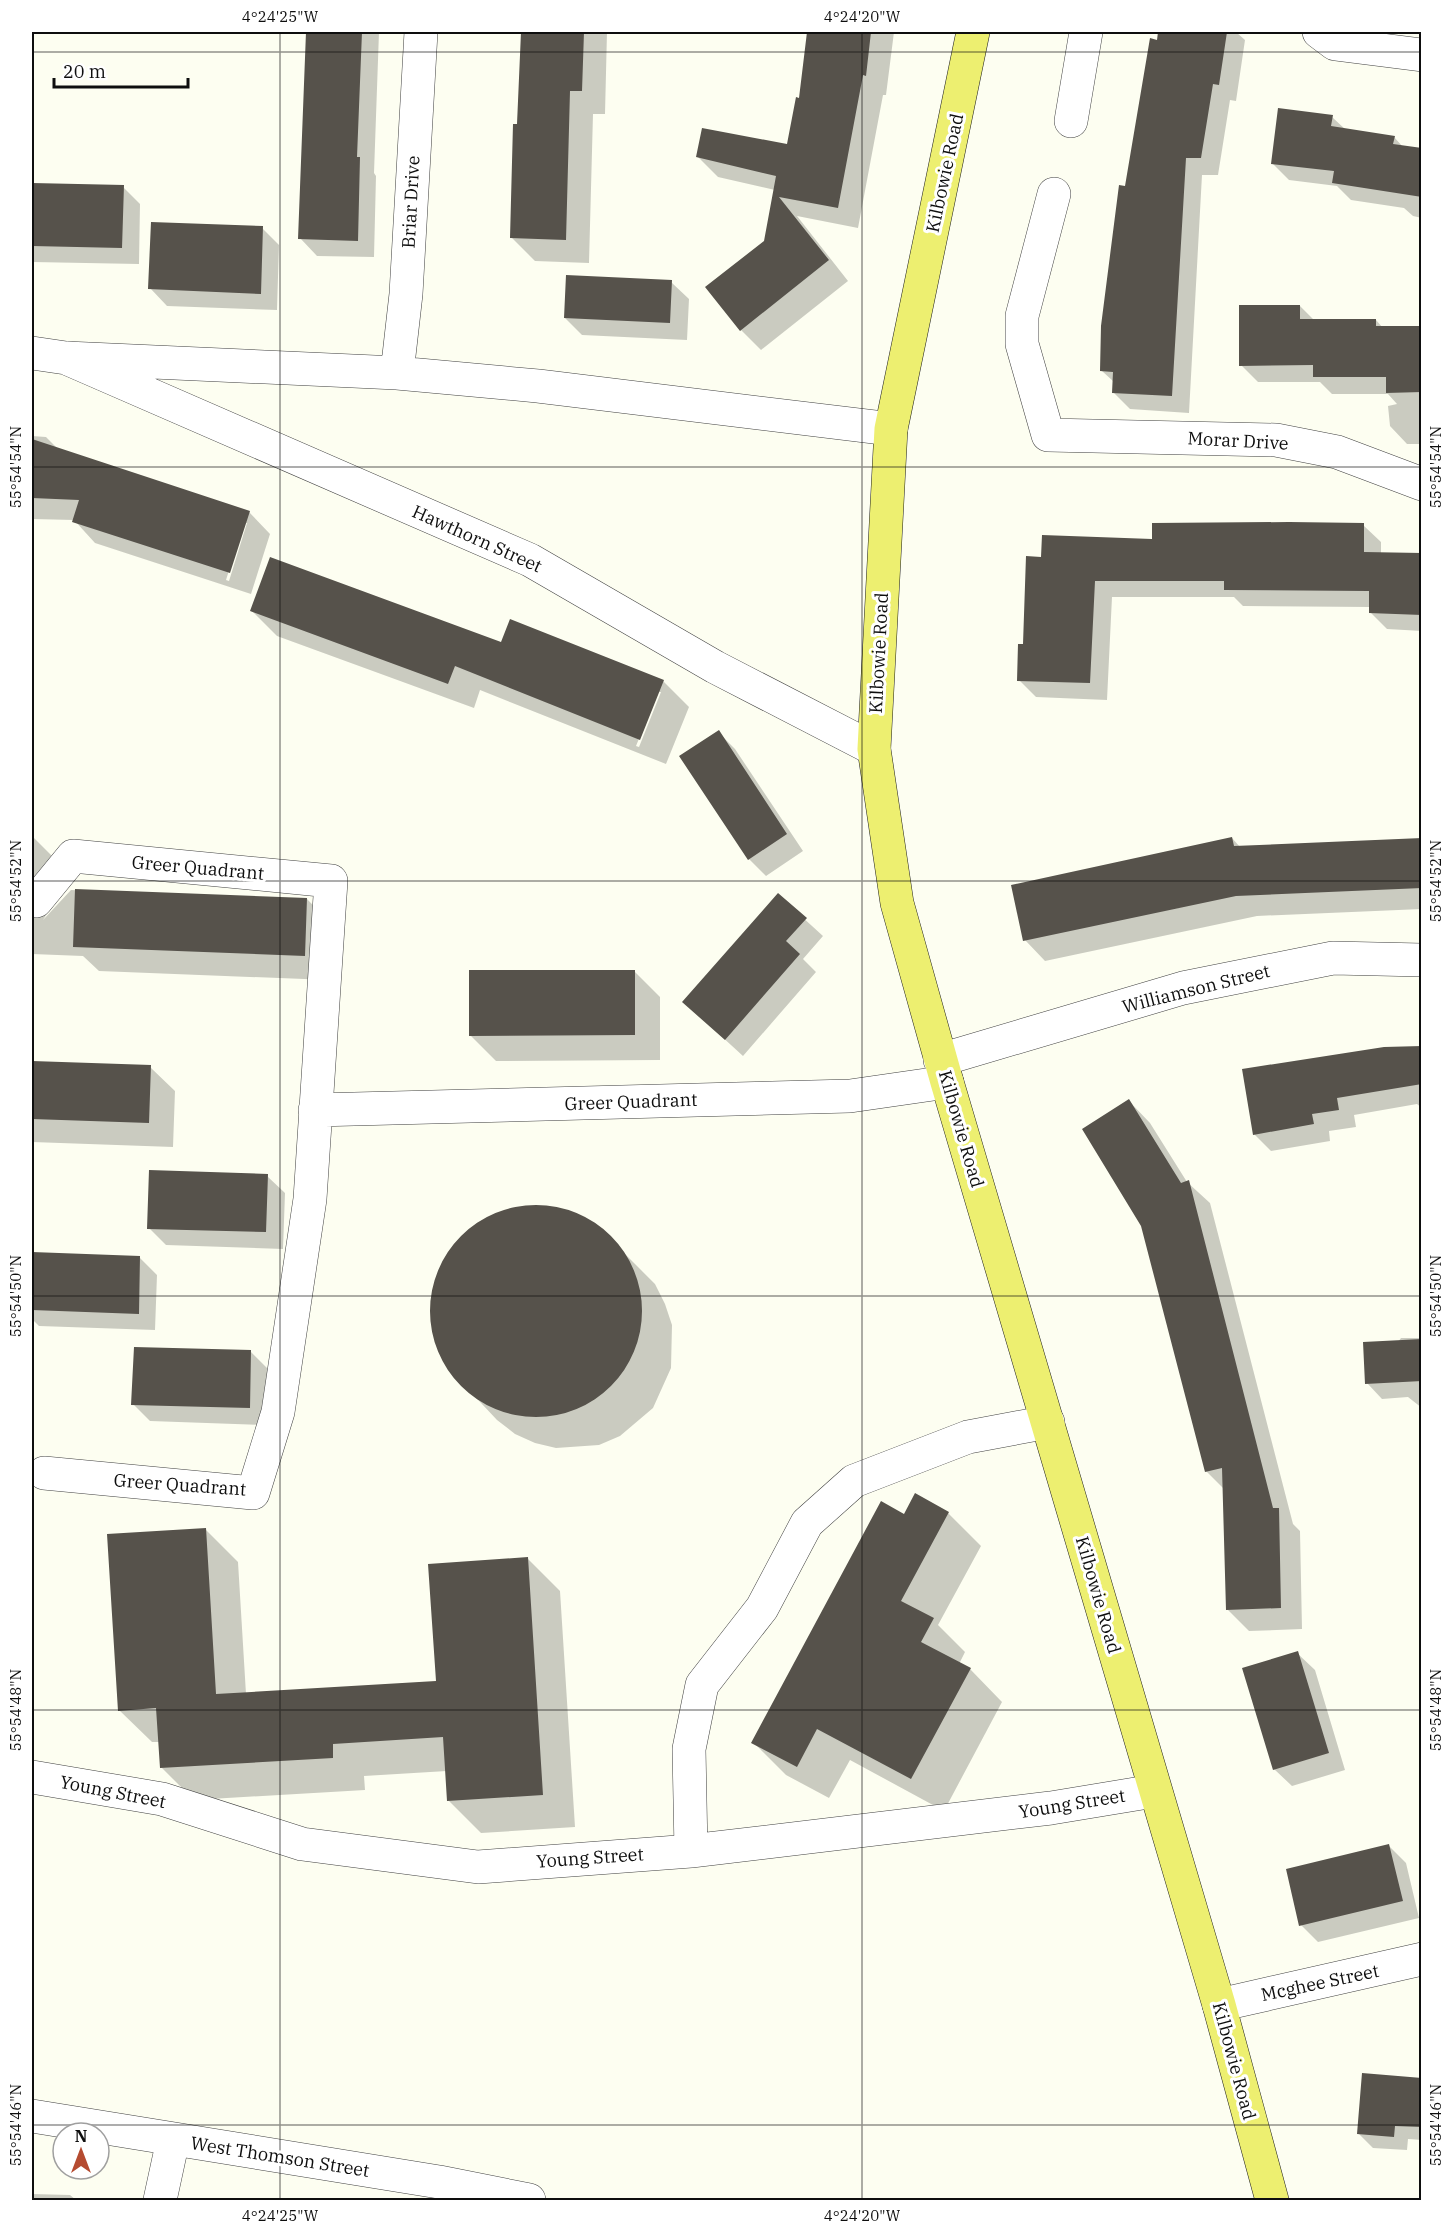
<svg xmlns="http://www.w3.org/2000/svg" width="1453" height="2232" font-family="'IBM Plex Serif',serif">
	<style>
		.shadow { fill: #0003; fill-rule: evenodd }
		.building { fill: #56524b }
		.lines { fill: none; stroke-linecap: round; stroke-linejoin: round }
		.minor-casing { stroke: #414141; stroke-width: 34 }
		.major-casing { stroke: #1f1f1f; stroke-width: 34 }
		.minor { stroke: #fff; stroke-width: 33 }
		.major { stroke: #edef70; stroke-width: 33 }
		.ticks { fill: none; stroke: #0e0e0e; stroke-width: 1.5; stroke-opacity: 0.45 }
		.labels { text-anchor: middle; stroke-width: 6; stroke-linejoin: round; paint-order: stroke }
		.street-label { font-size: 18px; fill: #0e0e0e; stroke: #fff }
		.neatline { fill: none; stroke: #0e0e0e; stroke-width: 2 }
		.ticks-label { font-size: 15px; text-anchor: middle; fill: #0e0e0e }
	</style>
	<rect width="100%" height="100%" fill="#fdfef1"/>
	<path class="shadow" d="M 308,32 L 379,32 L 374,173 L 376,176 L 374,257 L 317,256 L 300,238 Z
		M 522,32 L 607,32 L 605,114 L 593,114 L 589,263 L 535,261 L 512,238 Z
		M 809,32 L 894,32 L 886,95 L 883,95 L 858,228 L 797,216 L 848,281 L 761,350 L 741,330 L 766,241 L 775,190 L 718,177 L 698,157 L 788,145 L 800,100 Z
		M 1160,32 L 1236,32 L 1245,40 L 1236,101 L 1230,100 L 1218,175 L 1202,175 L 1189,413 L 1130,409 L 1113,392 L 1114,382 L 1102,371 L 1126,188 Z
		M 1332,117 L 1346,130 L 1394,137 L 1403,147 L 1422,150 L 1422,218 L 1413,216 L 1404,208 L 1351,200 L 1337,186 L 1289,180 L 1272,163 Z
		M 32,184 L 123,187 L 140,204 L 139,264 L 32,262 Z
		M 262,228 L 279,245 L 277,310 L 167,306 L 150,288 Z
		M 671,282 L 689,299 L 687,340 L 582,335 L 565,318 Z
		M 1300,306 L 1314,320 L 1376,320 L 1383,328 L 1422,327 L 1422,444 L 1407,444 L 1390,426 L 1388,406 L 1397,404 L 1388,394 L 1332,394 L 1320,382 L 1258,382 L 1241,365 Z
		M 32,436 L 46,437 L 59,450 L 249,512 L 270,534 L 251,594 L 95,543 L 74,520 L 32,519 ZM 244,523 L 247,523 L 229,581 L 226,580 Z
		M 1363,525 L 1381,542 L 1381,553 L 1422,554 L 1422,631 L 1387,629 L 1370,612 L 1370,607 L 1243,606 L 1234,597 L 1112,597 L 1107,700 L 1036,697 L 1019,680 L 1043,558 L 1153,541 Z
		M 251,610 L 501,644 L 663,681 L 689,707 L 666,764 L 480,690 L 474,708 L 277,636 ZM 658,692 L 661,692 L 639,747 L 636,746 Z
		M 718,732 L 735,749 L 803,851 L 766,876 L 749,859 Z
		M 32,836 L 53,857 L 52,906 L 43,920 L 71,890 L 307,899 L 331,924 L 329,980 L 99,971 L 83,956 L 32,954 Z
		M 1232,838 L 1240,847 L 1422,839 L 1422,909 L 1257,916 L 1045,961 L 1025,940 Z
		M 778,895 L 823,936 L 803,959 L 816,972 L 743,1056 L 684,1002 Z
		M 635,972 L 660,997 L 660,1060 L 496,1061 L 470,1035 Z
		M 1422,1047 L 1422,1108 L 1417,1104 L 1354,1115 L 1356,1127 L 1329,1131 L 1330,1141 L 1271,1151 L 1254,1134 Z
		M 32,1063 L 150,1067 L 175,1091 L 173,1147 L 32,1142 Z
		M 1129,1101 L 1150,1123 L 1187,1182 L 1210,1203 L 1293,1524 L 1300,1531 L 1302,1629 L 1249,1631 L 1227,1609 L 1224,1489 L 1206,1471 Z
		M 267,1176 L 285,1193 L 283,1249 L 166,1245 L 149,1228 Z
		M 553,1208 L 591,1222 L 622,1251 L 655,1284 L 665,1304 L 672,1325 L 671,1368 L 653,1408 L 620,1436 L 599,1445 L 556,1448 L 535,1443 L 515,1434 L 497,1420 L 450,1370 L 433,1333 L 433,1293 L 438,1273 L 447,1255 L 476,1226 L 513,1209 Z
		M 32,1254 L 140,1258 L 157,1275 L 155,1330 L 39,1326 L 32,1319 Z
		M 1401,1338 L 1422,1338 L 1422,1408 L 1408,1397 L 1382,1399 L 1367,1383 Z
		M 251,1352 L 268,1369 L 266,1425 L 150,1421 L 133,1404 Z
		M 948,1513 L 981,1546 L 938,1625 L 965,1652 L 959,1664 L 970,1669 L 1002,1702 L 944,1811 L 850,1760 L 829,1798 L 786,1775 L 753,1742 L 905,1516 Z
		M 205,1529 L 238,1562 L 246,1694 L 437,1682 L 527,1558 L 560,1591 L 575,1827 L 481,1833 L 448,1800 L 447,1771 L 364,1776 L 365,1790 L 194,1800 L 161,1767 L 160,1742 L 152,1742 L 119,1710 Z
		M 1297,1653 L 1315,1670 L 1345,1770 L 1292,1786 L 1274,1769 Z
		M 1389,1846 L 1406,1863 L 1419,1918 L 1318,1942 L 1301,1925 Z
		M 1422,2078 L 1422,2140 L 1408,2139 L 1407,2150 L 1373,2148 L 1359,2134 Z
		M 32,2194 L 70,2195 L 76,2200 L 32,2200 Z"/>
	<path class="building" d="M 306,32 L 362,32 L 357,157 L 360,157 L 358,241 L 298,239 Z
		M 521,32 L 584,32 L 582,91 L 570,91 L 566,240 L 510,238 L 513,124 L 517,124 Z
		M 807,32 L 871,32 L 866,76 L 863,75 L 838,208 L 779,197 L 829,260 L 740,331 L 705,287 L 764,241 L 776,176 L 696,157 L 702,128 L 787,144 L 796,97 L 799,98 Z
		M 1158,32 L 1227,32 L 1219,85 L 1213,84 L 1201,158 L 1186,158 L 1172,396 L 1112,393 L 1113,372 L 1100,371 L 1101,326 L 1119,185 L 1125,186 L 1150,38 L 1157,40 Z
		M 1278,108 L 1333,115 L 1331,126 L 1395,136 L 1393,144 L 1422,148 L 1422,197 L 1332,183 L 1334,171 L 1271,164 Z
		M 32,183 L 124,185 L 122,248 L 32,246 Z
		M 151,222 L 263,226 L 261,294 L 148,289 Z
		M 566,275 L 672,280 L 670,323 L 564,318 Z
		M 1239,305 L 1300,305 L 1300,319 L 1376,319 L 1376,326 L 1422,326 L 1422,392 L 1386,393 L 1386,377 L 1313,377 L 1313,365 L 1239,366 Z
		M 32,439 L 250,511 L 230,573 L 72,522 L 79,500 L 32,498 Z
		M 1289,522 L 1364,523 L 1364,552 L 1422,553 L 1422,615 L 1369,613 L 1369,591 L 1224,590 L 1224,581 L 1095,581 L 1090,683 L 1017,681 L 1018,644 L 1023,644 L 1026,556 L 1041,557 L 1042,535 L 1152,539 L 1152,523 Z
		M 270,557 L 501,642 L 510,619 L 664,680 L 640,740 L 455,666 L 448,684 L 250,611 Z
		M 719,730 L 787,834 L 748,860 L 679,756 Z
		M 1232,837 L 1234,846 L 1422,838 L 1422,888 L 1236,896 L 1023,941 L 1011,885 Z
		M 75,889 L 307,898 L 305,956 L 73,947 Z
		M 778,893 L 807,918 L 786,941 L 800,954 L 725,1040 L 682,1002 Z
		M 469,970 L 635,970 L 635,1035 L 469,1036 Z
		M 1422,1046 L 1422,1084 L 1337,1098 L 1339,1110 L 1312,1114 L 1314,1124 L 1253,1135 L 1242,1069 L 1384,1047 Z
		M 32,1061 L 151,1065 L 149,1123 L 32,1119 Z
		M 1129,1099 L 1181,1183 L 1189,1180 L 1273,1508 L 1279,1508 L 1281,1608 L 1226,1610 L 1222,1468 L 1205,1472 L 1141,1226 L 1082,1129 Z
		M 149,1170 L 268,1174 L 266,1232 L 147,1229 Z
		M430 1311a106 106 0 1 1 212 0a106 106 0 1 1-212 0Z
		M 32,1252 L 140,1256 L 139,1314 L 32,1310 Z
		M 1422,1339 L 1422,1381 L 1365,1384 L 1363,1342 Z
		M 134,1347 L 251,1350 L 250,1408 L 131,1405 Z
		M 915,1493 L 949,1512 L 901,1601 L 934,1618 L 921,1642 L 971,1668 L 911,1779 L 817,1729 L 797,1767 L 751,1743 L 881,1501 L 904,1514 Z
		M 206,1528 L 216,1694 L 436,1681 L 428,1564 L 528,1557 L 543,1795 L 447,1801 L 443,1737 L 333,1744 L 333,1758 L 160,1768 L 156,1708 L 118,1711 L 107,1534 Z
		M 1298,1651 L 1329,1753 L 1273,1770 L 1242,1668 Z
		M 1389,1844 L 1403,1901 L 1299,1926 L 1286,1869 Z
		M 1362,2073 L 1422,2078 L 1422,2127 L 1395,2126 L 1394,2137 L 1357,2134 Z"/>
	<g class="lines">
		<g class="minor-casing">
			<path id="minor" d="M 1319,32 L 1335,44 L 1422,55
				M 1071,121 L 1086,32
				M 1054,194 L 1022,316 L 1022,344 L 1048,435 L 1276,440 L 1337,452 L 1422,484
				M 32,353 L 66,358 L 397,373 L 538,386 L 891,429
				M 66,358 L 530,560 L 715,667 L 874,749
				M 397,373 L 406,294 L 421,32
				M 36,901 L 73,856 L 331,881 L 310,1199 L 278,1412 L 253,1493 L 44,1473
				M 940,1060 L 1183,988 L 1333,958 L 1422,960
				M 315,1110 L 850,1096 L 947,1082
				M 32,1777 L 162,1799 L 302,1844 L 478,1867 L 691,1851 L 1051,1808 L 1154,1791
				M 691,1851 L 689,1749 L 702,1685 L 762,1608 L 807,1523 L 854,1481 L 968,1437 L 1048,1422
				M 1219,2005 L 1422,1959
				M 32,2116 L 439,2182 L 529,2200
				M 160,2200 L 173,2140"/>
		</g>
		<g class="major-casing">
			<path id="major" d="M 973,32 L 891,429 L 874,749 L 897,903 L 947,1082 L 1219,2005 L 1272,2200"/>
		</g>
		<use href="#minor" class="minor"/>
		<use href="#major" class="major"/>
	</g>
	<path class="ticks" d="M 280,32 L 280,2200M 862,32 L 862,2200M 32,52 L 1422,52M 32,467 L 1422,467M 32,881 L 1422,881M 32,1296 L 1422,1296M 32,1710 L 1422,1710M 32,2125 L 1422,2125"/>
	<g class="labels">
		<g class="street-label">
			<text transform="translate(945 173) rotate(-78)" y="6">Kilbowie Road</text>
			<text transform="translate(411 202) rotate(-87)" y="6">Briar Drive</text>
			<text transform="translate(1238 441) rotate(3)" y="6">Morar Drive</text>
			<text transform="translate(477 539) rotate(24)" y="6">Hawthorn Street</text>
			<text transform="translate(879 653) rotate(-87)" y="6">Kilbowie Road</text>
			<text transform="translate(198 868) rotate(5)" y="6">Greer Quadrant</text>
			<text transform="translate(1196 989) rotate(-14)" y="6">Williamson Street</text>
			<text transform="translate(631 1102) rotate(-2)" y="6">Greer Quadrant</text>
			<text transform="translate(961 1129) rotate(74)" y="6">Kilbowie Road</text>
			<text transform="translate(180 1485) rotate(4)" y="6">Greer Quadrant</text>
			<text transform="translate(1098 1595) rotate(74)" y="6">Kilbowie Road</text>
			<text transform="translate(113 1792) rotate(11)" y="6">Young Street</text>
			<text transform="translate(1072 1804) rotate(-9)" y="6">Young Street</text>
			<text transform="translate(590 1858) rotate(-4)" y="6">Young Street</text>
			<text transform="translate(1320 1983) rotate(-12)" y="6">Mcghee Street</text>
			<text transform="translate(1234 2061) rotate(75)" y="6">Kilbowie Road</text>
			<text transform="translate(280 2157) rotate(9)" y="6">West Thomson Street</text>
		</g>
	</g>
	<rect width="1453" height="2232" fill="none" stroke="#ffffff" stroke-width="66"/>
	<g transform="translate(81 2151)"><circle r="28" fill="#ffffff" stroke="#9f9f9f" stroke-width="1.5"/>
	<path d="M0-4.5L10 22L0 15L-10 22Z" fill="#b54b30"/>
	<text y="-9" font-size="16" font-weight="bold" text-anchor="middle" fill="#0e0e0e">N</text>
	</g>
	<path d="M54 78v9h134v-9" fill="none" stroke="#0e0e0e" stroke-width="3"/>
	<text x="63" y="78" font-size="18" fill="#0e0e0e" stroke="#ffffff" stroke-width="4.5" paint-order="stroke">20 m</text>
	<rect x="33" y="33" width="1387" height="2166" class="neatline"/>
	<g class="ticks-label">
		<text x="280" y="22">4°24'25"W</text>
		<text x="862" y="22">4°24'20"W</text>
		<text transform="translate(16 467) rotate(-90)" y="5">55°54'54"N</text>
		<text transform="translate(1436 467) rotate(-90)" y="5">55°54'54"N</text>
		<text transform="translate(16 881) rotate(-90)" y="5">55°54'52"N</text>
		<text transform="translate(1436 881) rotate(-90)" y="5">55°54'52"N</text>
		<text transform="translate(16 1296) rotate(-90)" y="5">55°54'50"N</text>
		<text transform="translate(1436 1296) rotate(-90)" y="5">55°54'50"N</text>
		<text transform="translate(16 1710) rotate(-90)" y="5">55°54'48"N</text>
		<text transform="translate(1436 1710) rotate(-90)" y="5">55°54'48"N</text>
		<text transform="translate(16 2125) rotate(-90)" y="5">55°54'46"N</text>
		<text transform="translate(1436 2125) rotate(-90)" y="5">55°54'46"N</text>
		<text x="280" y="2221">4°24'25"W</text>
		<text x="862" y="2221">4°24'20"W</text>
	</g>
</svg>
